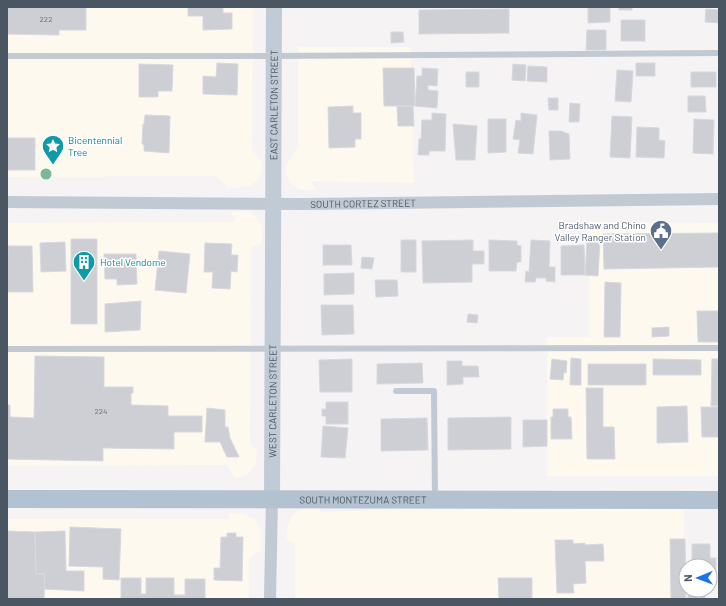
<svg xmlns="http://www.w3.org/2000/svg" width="726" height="606" font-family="Barlow,sans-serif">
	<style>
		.commercial { fill: #fdf9ef }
		.building { fill: #cdcfd5; stroke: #d7d9de }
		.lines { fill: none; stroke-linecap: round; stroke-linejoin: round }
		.lane { stroke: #c1cad2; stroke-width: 6 }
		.street { stroke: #c1cad2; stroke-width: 12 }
		.secondary { stroke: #c1cbd6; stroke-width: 16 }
		.primary { stroke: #b3c2d1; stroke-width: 18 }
		.tree { fill: #7bb799 }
		.labels { text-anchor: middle; stroke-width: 3; stroke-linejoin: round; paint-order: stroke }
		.number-label { font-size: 8px; fill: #6b747e }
		.street-label { font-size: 10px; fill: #4a5661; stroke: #fff }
		.culture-label { font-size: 10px; fill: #0d838f; stroke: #fff; text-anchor: start }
		.service-label { font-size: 10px; fill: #4e5e75; stroke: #fff; text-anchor: end }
	</style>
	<rect width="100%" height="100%" fill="#f5f3f3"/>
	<path class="commercial" d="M 7,7 L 253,7 L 252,150 L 262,162 L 262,171 L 259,179 L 250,186 L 229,188 L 216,176 L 7,177 Z
		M 298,47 L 411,47 L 414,183 L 311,181 L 317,191 L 299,189 L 290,183 L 287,175 L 286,165 L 298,148 Z
		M 244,211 L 252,213 L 258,219 L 262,227 L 262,243 L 251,247 L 250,445 L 257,450 L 256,464 L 249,473 L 241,477 L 234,477 L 227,465 L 7,466 L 7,223 L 233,222 L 236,218 L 231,214 L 232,212 Z
		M 589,222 L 719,223 L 719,476 L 547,476 L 547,337 L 589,337 Z
		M 315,506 L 322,512 L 409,509 L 684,509 L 685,599 L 295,599 L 295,544 L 287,540 L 287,527 L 291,518 L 297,511 L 307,507 Z
		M 229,513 L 245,514 L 256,520 L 261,529 L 261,550 L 249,558 L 249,599 L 7,599 L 7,519 L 228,519 Z"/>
	<path class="building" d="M 7,7 L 86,7 L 86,30 L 59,30 L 59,35 L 7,34 Z
		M 188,7 L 223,7 L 223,13 L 232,13 L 232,29 L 203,30 L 203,16 L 188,16 Z
		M 588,7 L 610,7 L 610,22 L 588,23 Z
		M 619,7 L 632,7 L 632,10 L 619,10 Z
		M 509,9 L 509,33 L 419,34 L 419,10 Z
		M 706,9 L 719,10 L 719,23 L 705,22 Z
		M 621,20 L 645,20 L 645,41 L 621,41 Z
		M 587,30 L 606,30 L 606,50 L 586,50 Z
		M 391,32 L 403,32 L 404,42 L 391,43 Z
		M 217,63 L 238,64 L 237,95 L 203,94 L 203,76 L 216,77 Z
		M 636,63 L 655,63 L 655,76 L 636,76 Z
		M 139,64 L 173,65 L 172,91 L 158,91 L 158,97 L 139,97 Z
		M 513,64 L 526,65 L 525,81 L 512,80 Z
		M 528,66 L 547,67 L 547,82 L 527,81 Z
		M 383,68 L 414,68 L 415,106 L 384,106 Z
		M 422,68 L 438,69 L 437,86 L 428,85 L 428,90 L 438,91 L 437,108 L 415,106 L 417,76 L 422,76 Z
		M 617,70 L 633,71 L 631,102 L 615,101 Z
		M 466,72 L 479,72 L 479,87 L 466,87 Z
		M 691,72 L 716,72 L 716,87 L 691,87 Z
		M 688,96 L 705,96 L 706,112 L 688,112 Z
		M 548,98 L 558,98 L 558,110 L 549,110 Z
		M 570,103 L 580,104 L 579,122 L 569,122 Z
		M 353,106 L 353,113 L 361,113 L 361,139 L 355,139 L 355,147 L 329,148 L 328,107 Z
		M 397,106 L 413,106 L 414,126 L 398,126 Z
		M 432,113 L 446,114 L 445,151 L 429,151 L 429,155 L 418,155 L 419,139 L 421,139 L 422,120 L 432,120 Z
		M 521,113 L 537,115 L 533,154 L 518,153 L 520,140 L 513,139 L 516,120 L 521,121 Z
		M 145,115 L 170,116 L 169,153 L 144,151 L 144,145 L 142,144 L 143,124 L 144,124 Z
		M 612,116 L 632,117 L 630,158 L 610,157 Z
		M 488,119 L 506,119 L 506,152 L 488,153 Z
		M 694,119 L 714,120 L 713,154 L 693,153 Z
		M 453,124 L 477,126 L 475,160 L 456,160 Z
		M 637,127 L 659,128 L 659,140 L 665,141 L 664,158 L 636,157 Z
		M 549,131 L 561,131 L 569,134 L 570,159 L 550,160 Z
		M 7,138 L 35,138 L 35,170 L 7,170 Z
		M 719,233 L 719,267 L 604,269 L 603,234 Z
		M 71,239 L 97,239 L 97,324 L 71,324 Z
		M 401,240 L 416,240 L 416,272 L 401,272 Z
		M 473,240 L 473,251 L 484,251 L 484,264 L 472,264 L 472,282 L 423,283 L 422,241 Z
		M 489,240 L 517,241 L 517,245 L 521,246 L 521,262 L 517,262 L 516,271 L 489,271 Z
		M 531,240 L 550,241 L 549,267 L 555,267 L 555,282 L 546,281 L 546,278 L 536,278 L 535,282 L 525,282 L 526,271 L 529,272 Z
		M 587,240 L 600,241 L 598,276 L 585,275 Z
		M 65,242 L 66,271 L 41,272 L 40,243 Z
		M 205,243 L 232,244 L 231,255 L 238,255 L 237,272 L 231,271 L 230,289 L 212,288 L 213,272 L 204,272 Z
		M 323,245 L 351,245 L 352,265 L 323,265 Z
		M 584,245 L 585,275 L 561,275 L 561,246 Z
		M 8,246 L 32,246 L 33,292 L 7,292 Z
		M 159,251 L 190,254 L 186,293 L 155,290 Z
		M 104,254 L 136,254 L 137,284 L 117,285 L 117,279 L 105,279 Z
		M 362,257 L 374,258 L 372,269 L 361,268 Z
		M 354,273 L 354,294 L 324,295 L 324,274 Z
		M 375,280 L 397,280 L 398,296 L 376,297 Z
		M 605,282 L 621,283 L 620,337 L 604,337 Z
		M 141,301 L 140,330 L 105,332 L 105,304 Z
		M 321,305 L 353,305 L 354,334 L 322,335 Z
		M 697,311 L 719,311 L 719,342 L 698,342 Z
		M 468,314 L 478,315 L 477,323 L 467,322 Z
		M 669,327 L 669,336 L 652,337 L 652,328 Z
		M 35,356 L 104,357 L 104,387 L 133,387 L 133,393 L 131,393 L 131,405 L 168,406 L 168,416 L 202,416 L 202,432 L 174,432 L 174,449 L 103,448 L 103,461 L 7,459 L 7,405 L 10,405 L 10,417 L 34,418 Z
		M 571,358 L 581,359 L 581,385 L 570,385 Z
		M 352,359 L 352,392 L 320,392 L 319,360 Z
		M 552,359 L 567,361 L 566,373 L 564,372 L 563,380 L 550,379 Z
		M 653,359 L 701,360 L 701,375 L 653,375 Z
		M 712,359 L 719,359 L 719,406 L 711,406 Z
		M 447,361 L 462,361 L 462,366 L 478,366 L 479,377 L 463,377 L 463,384 L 447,385 Z
		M 422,363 L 423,383 L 377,384 L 377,364 Z
		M 588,364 L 646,364 L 646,385 L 588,385 Z
		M 586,388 L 603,388 L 603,427 L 614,427 L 615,459 L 587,459 Z
		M 326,402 L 348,402 L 348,424 L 326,424 L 326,416 L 322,416 L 322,409 L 326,409 Z
		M 687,406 L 688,442 L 657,443 L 657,407 Z
		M 701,407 L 719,407 L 719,437 L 702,437 Z
		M 207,408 L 225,410 L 225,427 L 228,427 L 230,438 L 239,457 L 227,457 L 220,442 L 205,442 Z
		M 553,409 L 568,409 L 568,417 L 571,417 L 572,439 L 551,439 L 551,417 L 553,417 Z
		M 511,417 L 511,449 L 448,450 L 448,418 Z
		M 427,418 L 428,450 L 381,451 L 381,419 Z
		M 523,420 L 547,420 L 547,446 L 523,447 Z
		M 323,426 L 348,428 L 345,458 L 321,457 Z
		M 70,527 L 121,529 L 119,580 L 103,579 L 103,567 L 69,566 Z
		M 7,531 L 35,532 L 36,574 L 45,574 L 44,599 L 7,599 Z
		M 65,531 L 66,571 L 84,571 L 84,591 L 44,589 L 45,574 L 36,574 L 35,532 Z
		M 227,533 L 236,533 L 236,537 L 243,537 L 242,581 L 214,580 L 214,568 L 220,568 L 221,537 L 227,537 Z
		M 670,539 L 685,539 L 686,599 L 671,599 Z
		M 555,540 L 573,540 L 573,544 L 585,543 L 585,545 L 603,544 L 604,561 L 585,561 L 586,583 L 573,584 L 574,593 L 557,593 Z
		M 692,544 L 710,544 L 710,558 L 716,558 L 716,576 L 710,576 L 710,566 L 692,566 Z
		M 121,578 L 141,578 L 141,594 L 146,594 L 146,578 L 174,578 L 174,595 L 185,595 L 185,579 L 205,579 L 205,599 L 121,599 Z
		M 498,578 L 532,578 L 532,599 L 499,599 Z
		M 710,584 L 710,593 L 705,593 L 705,599 L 688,599 L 688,590 L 710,590 Z"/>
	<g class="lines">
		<path class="lane" d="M 7,56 L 273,56 L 719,53
			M 7,349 L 719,348
			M 396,391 L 434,391 L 435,498"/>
		<g class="street">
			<path id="s1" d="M 7,202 L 304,204 L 719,199"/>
			<path d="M 270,599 L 272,499"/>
		</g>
		<path class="secondary" id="s2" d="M 272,499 L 274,7"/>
		<path class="primary" id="s3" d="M 7,499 L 719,500"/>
	</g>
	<circle class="tree" cx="46" cy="174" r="5.5"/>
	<defs>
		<g id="sight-pin" transform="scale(1.15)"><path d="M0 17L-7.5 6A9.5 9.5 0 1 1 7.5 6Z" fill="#0f9aa8" stroke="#fff"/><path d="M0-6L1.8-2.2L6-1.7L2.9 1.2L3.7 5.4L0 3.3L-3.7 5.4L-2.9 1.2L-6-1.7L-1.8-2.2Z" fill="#fff"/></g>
		<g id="civic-pin" transform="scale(1.15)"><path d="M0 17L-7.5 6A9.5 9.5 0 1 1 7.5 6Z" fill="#5c6f8a" stroke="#fff"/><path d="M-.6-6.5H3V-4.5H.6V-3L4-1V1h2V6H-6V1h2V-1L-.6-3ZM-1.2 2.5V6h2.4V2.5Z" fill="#fff"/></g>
		<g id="building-pin" transform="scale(1.15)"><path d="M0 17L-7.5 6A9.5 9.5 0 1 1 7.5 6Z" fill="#0f9aa8" stroke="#fff"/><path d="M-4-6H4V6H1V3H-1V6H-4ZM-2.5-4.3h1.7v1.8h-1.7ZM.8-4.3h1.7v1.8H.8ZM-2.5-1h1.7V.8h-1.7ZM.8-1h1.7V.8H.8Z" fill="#fff"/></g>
	</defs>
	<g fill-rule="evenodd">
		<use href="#sight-pin" x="53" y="146"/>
		<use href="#civic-pin" x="661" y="231"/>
		<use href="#building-pin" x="84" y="262"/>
	</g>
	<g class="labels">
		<g class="number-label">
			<text x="46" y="22">222</text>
			<text x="101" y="414">224</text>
		</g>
		<g class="street-label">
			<text dy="4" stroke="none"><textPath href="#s2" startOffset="394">EAST CARLETON STREET</textPath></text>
			<text dy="4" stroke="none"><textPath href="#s1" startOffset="356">SOUTH CORTEZ STREET</textPath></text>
			<text dy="4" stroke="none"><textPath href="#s2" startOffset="98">WEST CARLETON STREET</textPath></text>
			<text dy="4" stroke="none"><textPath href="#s3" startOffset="356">SOUTH MONTEZUMA STREET</textPath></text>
		</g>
		<g class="culture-label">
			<text x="68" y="144">Bicentennial<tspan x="68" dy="12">Tree</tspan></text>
			<text x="100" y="266">Hotel Vendome</text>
		</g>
		<g class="service-label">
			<text x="646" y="229">Bradshaw and Chino<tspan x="646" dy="12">Valley Ranger Station</tspan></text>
		</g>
	</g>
	<rect width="726" height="606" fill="none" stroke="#4a5661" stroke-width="16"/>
	<g transform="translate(698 578) rotate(269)"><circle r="19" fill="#ffffff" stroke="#b7bbc0"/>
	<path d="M0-3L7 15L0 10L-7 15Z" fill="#1a73e8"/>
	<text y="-6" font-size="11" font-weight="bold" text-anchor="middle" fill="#4a5661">N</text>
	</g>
</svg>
